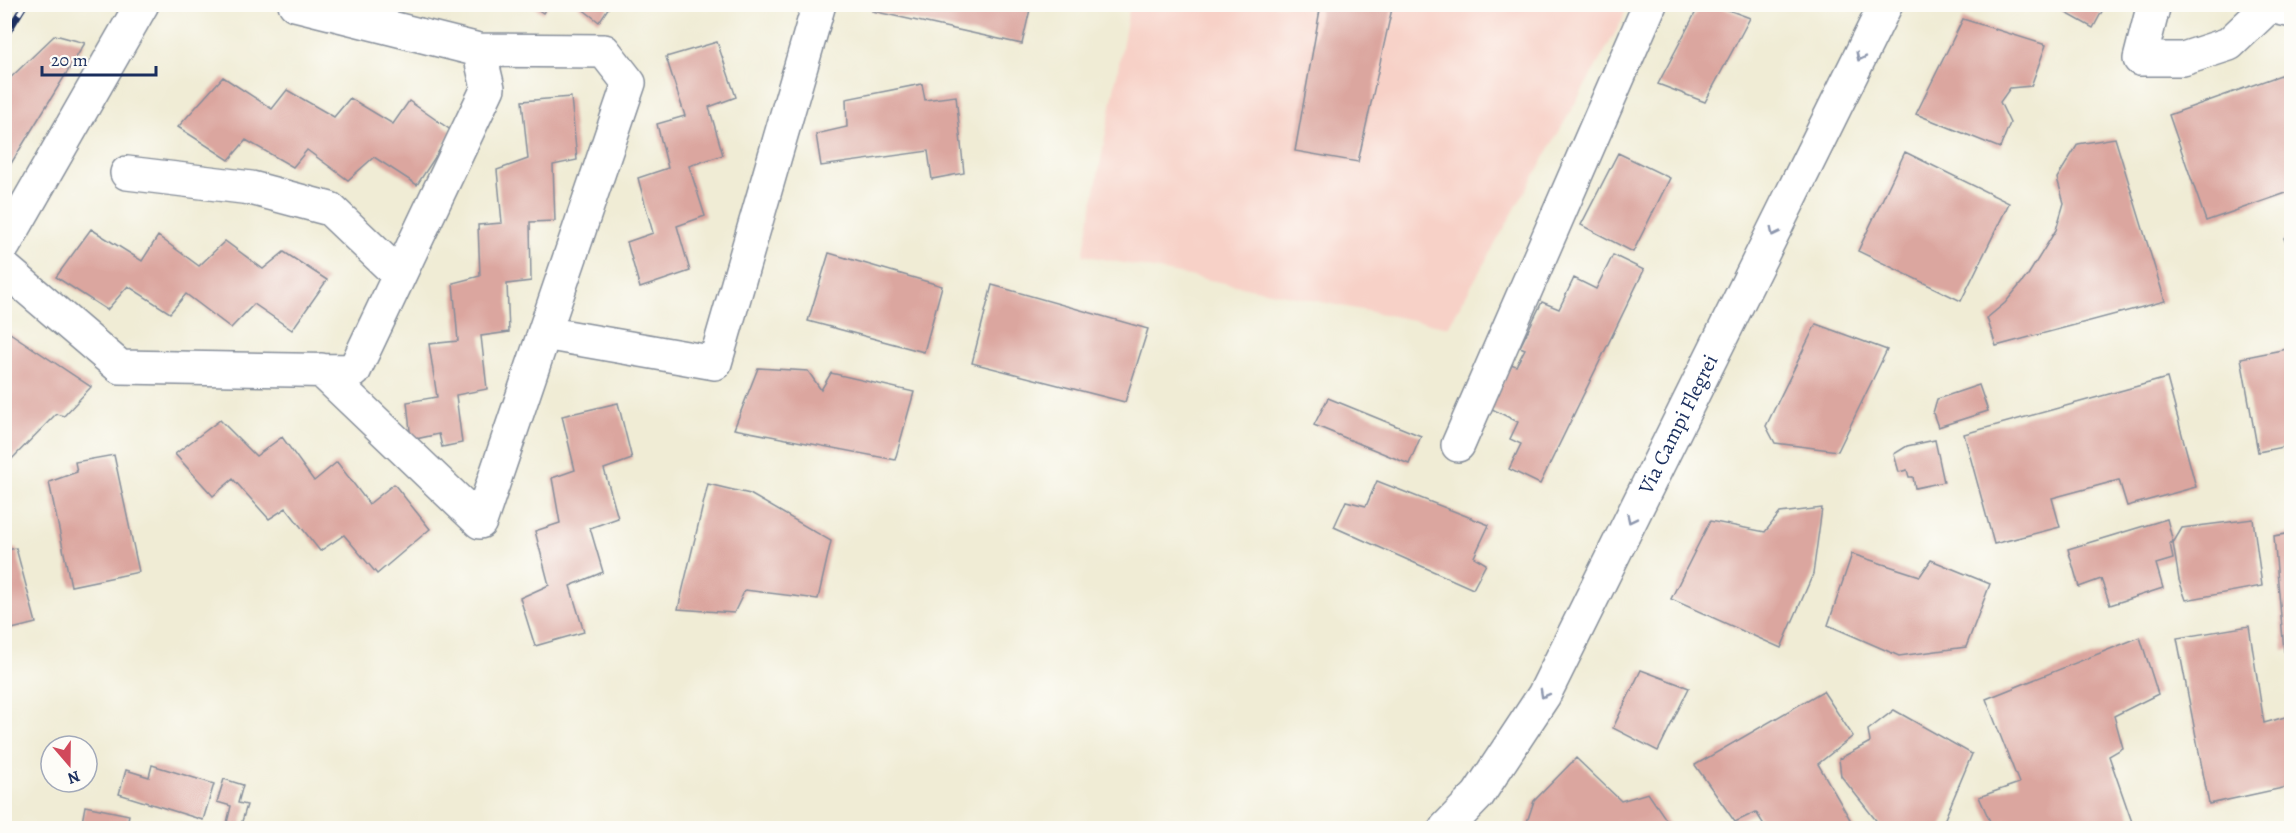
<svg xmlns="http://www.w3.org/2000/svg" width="2296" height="833" font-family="Alegreya,serif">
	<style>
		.built { fill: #f7d1c7 }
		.building { fill: #dba69f }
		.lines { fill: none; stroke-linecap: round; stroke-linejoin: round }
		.street-casing { stroke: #868e9a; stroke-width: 36 }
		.secondary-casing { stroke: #868e9a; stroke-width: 36 }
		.street { stroke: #fff; stroke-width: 33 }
		.secondary { stroke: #fff; stroke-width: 33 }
		.rail-casing { stroke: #1b2f5e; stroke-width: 7 }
		.rail { stroke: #fdfcf7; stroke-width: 4.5; stroke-dasharray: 14; stroke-linecap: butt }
		.oneway { stroke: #8d97ae }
		.labels { text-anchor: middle; stroke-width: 6; stroke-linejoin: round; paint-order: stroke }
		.street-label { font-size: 21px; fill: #1b2f5e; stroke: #fdfcf7 }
	</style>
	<rect width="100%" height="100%" fill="#fdfcf7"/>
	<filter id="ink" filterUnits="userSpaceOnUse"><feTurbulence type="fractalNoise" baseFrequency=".0167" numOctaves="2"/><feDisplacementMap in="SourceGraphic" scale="12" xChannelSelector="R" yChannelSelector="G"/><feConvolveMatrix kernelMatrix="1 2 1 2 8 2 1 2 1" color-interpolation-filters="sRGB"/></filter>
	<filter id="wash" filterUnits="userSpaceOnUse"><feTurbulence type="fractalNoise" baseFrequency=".008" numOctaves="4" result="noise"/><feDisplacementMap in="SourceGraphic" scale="24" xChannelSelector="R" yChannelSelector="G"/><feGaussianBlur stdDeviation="1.35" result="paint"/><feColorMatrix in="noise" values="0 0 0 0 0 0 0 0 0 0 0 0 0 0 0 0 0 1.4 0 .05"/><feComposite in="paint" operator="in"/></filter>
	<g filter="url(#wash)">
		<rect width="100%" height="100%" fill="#f0ecd5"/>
		<path class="built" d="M 1130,5 L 1626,5 L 1623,19 L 1448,327 L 1083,255 Z"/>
		<g id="blocks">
			<path class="building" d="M 530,4 L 549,4 L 543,13 Z
				M 576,4 L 611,4 L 599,22 Z
				M 1321,4 L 1393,4 L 1358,162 L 1295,151 Z
				M 1700,4 L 1712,4 L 1750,18 L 1705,102 L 1658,84 Z
				M 2050,4 L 2106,4 L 2093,28 Z
				M 874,5 L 1031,5 L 1022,44 L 872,11 Z
				M 1963,19 L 2046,45 L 2031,86 L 2010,88 L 2000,102 L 2010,123 L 2000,148 L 1916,114 Z
				M 55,35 L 85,43 L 4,175 L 4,84 Z
				M 717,42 L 736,97 L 709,107 L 723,155 L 689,166 L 705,216 L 677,226 L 690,271 L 640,288 L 627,242 L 653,233 L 638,178 L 668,168 L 657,124 L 685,116 L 666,57 Z
				M 2292,71 L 2292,191 L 2206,221 L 2169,115 Z
				M 223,77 L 272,109 L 287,90 L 334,117 L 350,98 L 393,124 L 409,101 L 452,131 L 417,185 L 374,157 L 348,180 L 307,150 L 293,167 L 246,140 L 229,160 L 178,127 Z
				M 922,84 L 925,100 L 956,96 L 964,173 L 932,179 L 928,151 L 821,166 L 816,134 L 847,127 L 846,99 Z
				M 571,97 L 577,160 L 553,165 L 555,221 L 530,222 L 531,281 L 507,284 L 509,332 L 481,336 L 487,389 L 456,395 L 462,443 L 442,447 L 439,434 L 411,440 L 407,402 L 437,397 L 429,344 L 458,341 L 453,283 L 480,276 L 478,225 L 502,223 L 497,170 L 528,159 L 522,101 Z
				M 2115,138 L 2165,301 L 1996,346 L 1987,318 L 2005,303 L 2028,275 L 2056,230 L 2064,203 L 2057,178 L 2078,144 Z
				M 1905,152 L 2009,203 L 1961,301 L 1858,251 Z
				M 1618,153 L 1670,178 L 1633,252 L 1581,225 Z
				M 91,229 L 142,261 L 158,236 L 199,266 L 225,241 L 263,269 L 284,252 L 327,280 L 292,330 L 254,304 L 231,328 L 186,294 L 170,313 L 128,286 L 107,310 L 56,277 Z
				M 2292,235 L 2292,257 L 2291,257 L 2284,238 Z
				M 829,253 L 942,286 L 924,352 L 808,321 Z
				M 1613,255 L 1644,270 L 1540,484 L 1509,469 L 1521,444 L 1510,439 L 1518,422 L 1490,408 L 1511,364 L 1516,366 L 1525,349 L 1520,347 L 1542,302 L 1559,309 L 1574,278 L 1596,289 Z
				M 992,285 L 1148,329 L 1125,402 L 972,363 Z
				M 1816,324 L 1887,350 L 1838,451 L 1775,443 L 1766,426 Z
				M 10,333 L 91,387 L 64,416 L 56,414 L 4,467 L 4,341 Z
				M 2292,348 L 2292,465 L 2287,466 L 2283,447 L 2258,452 L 2241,358 Z
				M 758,368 L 808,371 L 821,390 L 831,373 L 914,392 L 895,460 L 734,429 Z
				M 2167,378 L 2196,487 L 2127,506 L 2119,480 L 2052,498 L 2060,527 L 1994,544 L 1964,434 Z
				M 1979,385 L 1988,411 L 1938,427 L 1933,413 L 1937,399 Z
				M 1328,398 L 1421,436 L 1409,464 L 1314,425 Z
				M 618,403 L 632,459 L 604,469 L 618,518 L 590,528 L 603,572 L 570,586 L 584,632 L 535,646 L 520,598 L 549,585 L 535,531 L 560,523 L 552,478 L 575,470 L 562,416 Z
				M 220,420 L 256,456 L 282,437 L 314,481 L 337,462 L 369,504 L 394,484 L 430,529 L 377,574 L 344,535 L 320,551 L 286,508 L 269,519 L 233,479 L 213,496 L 175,454 Z
				M 1935,440 L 1944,482 L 1915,488 L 1913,477 L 1909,477 L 1907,470 L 1899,472 L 1894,454 L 1907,446 Z
				M 114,455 L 139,572 L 71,586 L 49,482 L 77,472 L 75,462 Z
				M 1377,481 L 1489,525 L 1474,557 L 1486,564 L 1473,589 L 1334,527 L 1346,501 L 1366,506 Z
				M 708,484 L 750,494 L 831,541 L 818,599 L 745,590 L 734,613 L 678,609 Z
				M 1822,508 L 1813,574 L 1781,648 L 1671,599 L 1710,521 L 1765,532 L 1780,513 Z
				M 2167,519 L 2173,542 L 2170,543 L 2173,559 L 2156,564 L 2163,588 L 2110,605 L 2101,579 L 2079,587 L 2068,549 Z
				M 2253,519 L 2262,586 L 2186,600 L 2179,580 L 2173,543 L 2182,528 Z
				M 2292,533 L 2292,649 L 2284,651 L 2274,536 Z
				M 16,548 L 36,623 L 4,631 L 4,551 Z
				M 1852,554 L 1920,576 L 1931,560 L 1990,584 L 1966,647 L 1899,656 L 1828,625 Z
				M 2249,626 L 2264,723 L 2292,715 L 2292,786 L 2209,804 L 2177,638 Z
				M 2140,637 L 2158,694 L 2114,716 L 2123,748 L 2109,756 L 2133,825 L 2124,828 L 1993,828 L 1979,797 L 2019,783 L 1986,699 Z
				M 1641,670 L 1689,688 L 1658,751 L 1613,728 Z
				M 1823,691 L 1853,736 L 1818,764 L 1855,828 L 1766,828 L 1756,812 L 1735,822 L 1695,765 Z
				M 1894,710 L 1972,754 L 1941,828 L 1882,828 L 1841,776 L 1839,759 L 1870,742 L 1868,730 Z
				M 1576,758 L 1621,801 L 1648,793 L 1672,828 L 1525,828 L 1534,801 Z
				M 152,765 L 214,784 L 203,820 L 119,794 L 126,770 L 149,777 Z
				M 224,779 L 243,785 L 238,803 L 247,805 L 240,828 L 226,827 L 231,806 L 217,802 Z
				M 85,806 L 129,815 L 126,828 L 81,828 Z"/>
		</g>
	</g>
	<g filter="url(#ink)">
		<use href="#blocks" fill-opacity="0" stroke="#868e9a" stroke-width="1.5"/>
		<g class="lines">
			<g class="street-casing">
				<path id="street" d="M 2154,4 L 2140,59 L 2183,59 L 2229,44 L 2269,6 L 2292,11
					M 127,173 L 251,188 L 330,209 L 399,275
					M 4,268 L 120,367 L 354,371 L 488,88 L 479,50 L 295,4
					M 544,333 L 715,363 L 819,4
					M 321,370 L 480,522 L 629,83 L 604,51 L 479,50
					M 1458,445 L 1650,4"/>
			</g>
			<g class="secondary-casing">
				<g id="secondary">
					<path d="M 4,245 L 142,4"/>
					<path id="s1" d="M 1446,828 L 1478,795 L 1544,695 L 1886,4"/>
				</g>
			</g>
			<use href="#street" class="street"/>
			<use href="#secondary" class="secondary"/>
			<g class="rail-casing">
				<path id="rail" d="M 4,38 L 25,4"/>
			</g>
			<use href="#rail" class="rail"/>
		</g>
		<defs><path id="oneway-chevron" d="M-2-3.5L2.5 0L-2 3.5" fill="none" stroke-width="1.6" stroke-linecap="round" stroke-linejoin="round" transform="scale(1.5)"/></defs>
		<g class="oneway">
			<use href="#oneway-chevron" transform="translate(1860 57) rotate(116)"/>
			<use href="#oneway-chevron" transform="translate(1774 232) rotate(116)"/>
			<use href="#oneway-chevron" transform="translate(1631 519) rotate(116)"/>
			<use href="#oneway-chevron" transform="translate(1544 694) rotate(119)"/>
		</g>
	</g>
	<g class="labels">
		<g class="street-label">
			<text dy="7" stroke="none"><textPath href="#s1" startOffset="468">Via Campi Flegrei</textPath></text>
		</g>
	</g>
	<rect width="2296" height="833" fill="none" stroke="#fdfcf7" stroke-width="24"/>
	<g transform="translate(69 764) rotate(160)"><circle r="28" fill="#fdfcf7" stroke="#a3aaba" stroke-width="1.5"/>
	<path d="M0-4.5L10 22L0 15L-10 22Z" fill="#d1495b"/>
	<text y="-9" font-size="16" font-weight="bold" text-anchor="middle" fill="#1b2f5e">N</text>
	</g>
	<path d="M42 66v9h114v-9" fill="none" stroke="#1b2f5e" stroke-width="3"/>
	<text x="51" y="66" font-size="18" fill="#1b2f5e" stroke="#fdfcf7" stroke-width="4.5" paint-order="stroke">20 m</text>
</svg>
